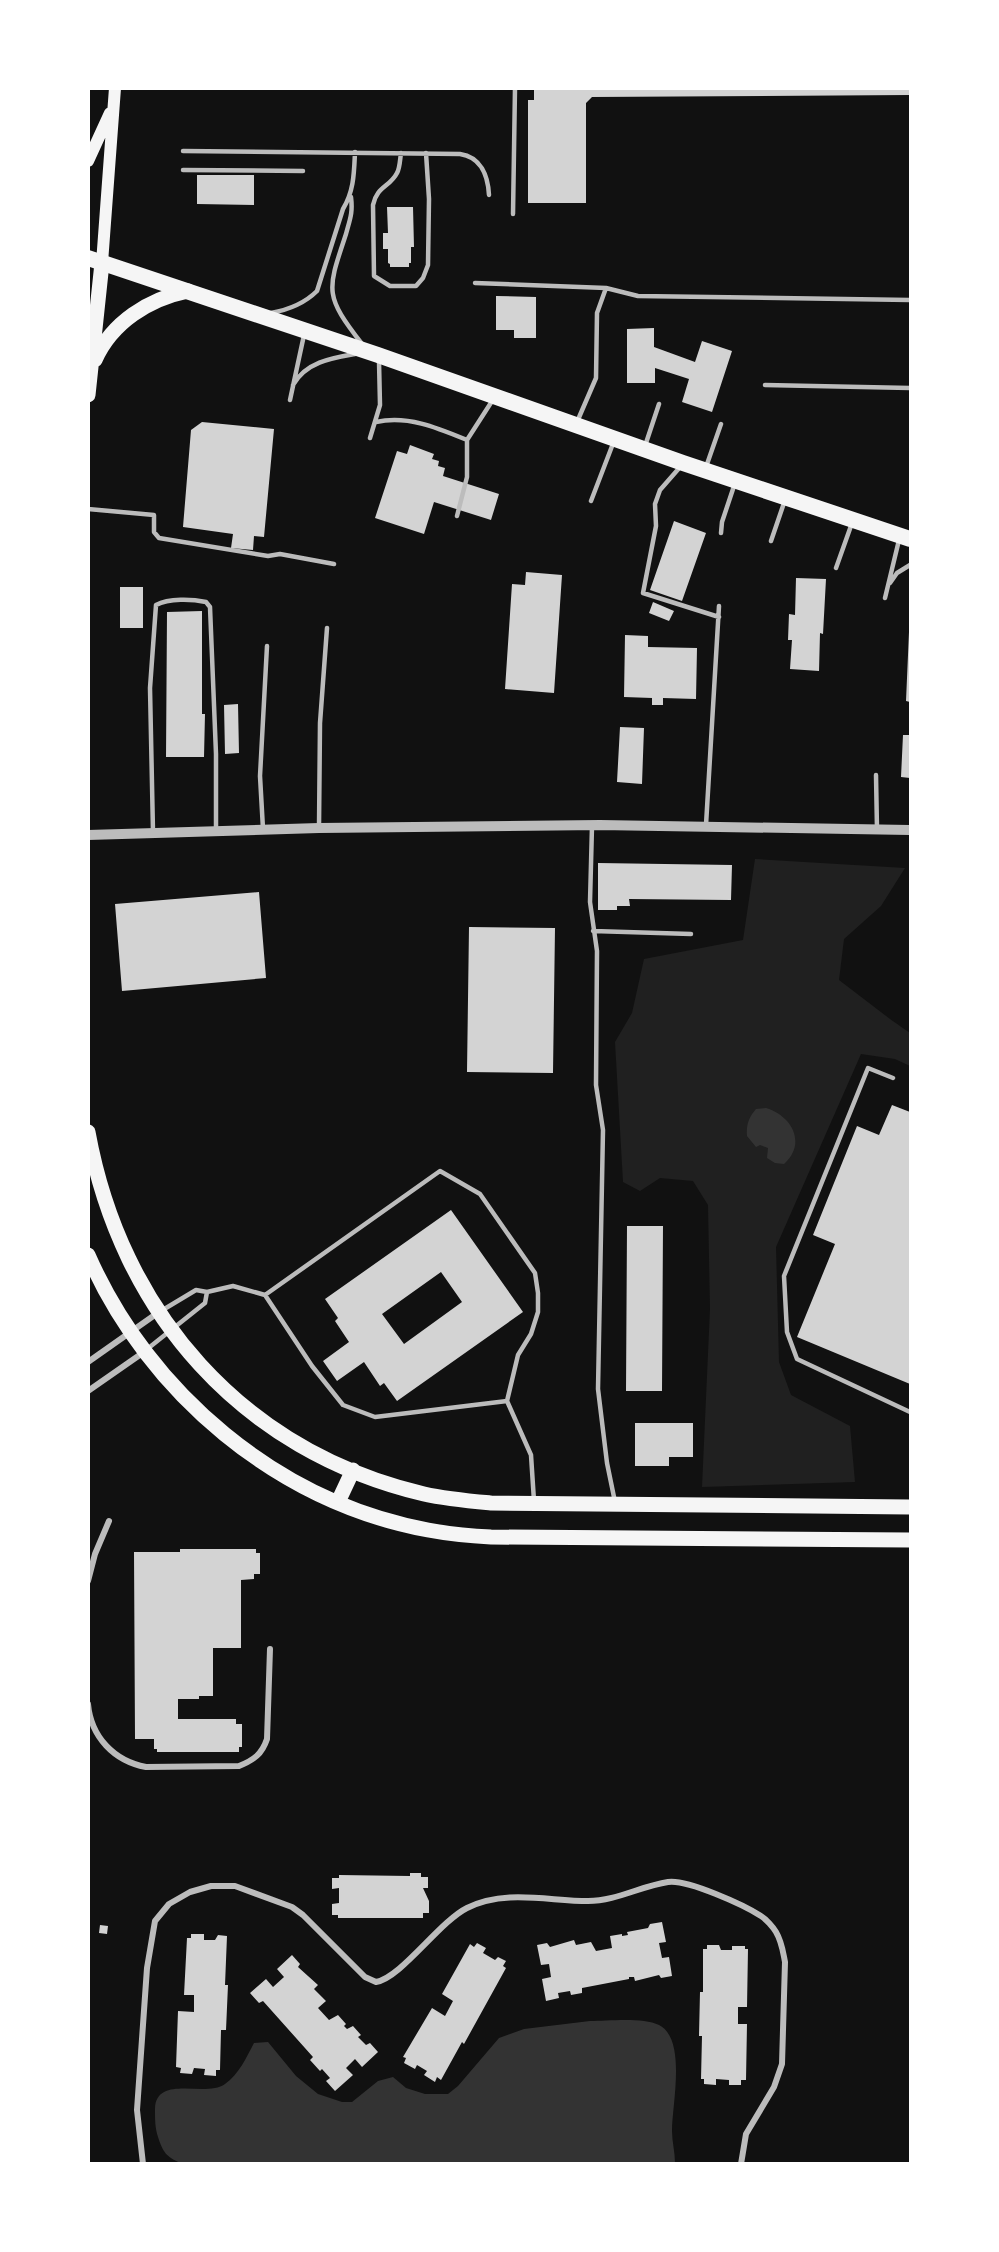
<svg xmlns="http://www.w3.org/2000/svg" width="999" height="2252" font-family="Inter,sans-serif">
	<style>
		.green { fill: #202020 }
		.water { fill: #333 }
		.building { fill: #d3d3d3; fill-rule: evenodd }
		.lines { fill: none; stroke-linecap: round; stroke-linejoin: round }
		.service { stroke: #bcbcbc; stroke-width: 4.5 }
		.minor { stroke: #bcbcbc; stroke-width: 6 }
		.tertiary { stroke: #bcbcbc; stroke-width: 10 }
		.secondary { stroke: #f5f5f5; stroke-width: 12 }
		.primary { stroke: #f5f5f5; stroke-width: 15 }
		.trunk { stroke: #f5f5f5; stroke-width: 16 }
	</style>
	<rect width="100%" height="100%" fill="#111"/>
	<path class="green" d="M 755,859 L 905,868 L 881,906 L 844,939 L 839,980 L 890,1019 L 910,1033 L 910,1066 L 895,1059 L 861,1054 L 776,1247 L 779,1362 L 791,1395 L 850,1426 L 855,1482 L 702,1487 L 710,1309 L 708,1205 L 693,1181 L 660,1178 L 640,1191 L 623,1182 L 615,1042 L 632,1013 L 644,959 L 743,940 Z"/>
	<path class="water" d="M 766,1108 C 792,1116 807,1143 784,1164 L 775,1163 L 767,1158 L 768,1148 L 760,1145 L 756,1147 L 747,1136 C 746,1125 749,1117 756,1109 Z
		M 590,2021 C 608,2021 643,2017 659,2025 C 687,2039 672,2105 672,2131 C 672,2142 675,2152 675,2163 L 181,2163 C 166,2157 163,2152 158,2137 C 155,2128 155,2119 155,2109 C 156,2074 206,2098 225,2084 C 239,2074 246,2058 254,2043 L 268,2042 L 296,2076 L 318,2094 L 342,2102 L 352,2102 L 378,2081 L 393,2077 L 406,2088 L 425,2094 L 448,2094 L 458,2086 L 499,2038 L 524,2029 Z"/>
	<path class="building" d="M 534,88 L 910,88 L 910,95 L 592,97 L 586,103 L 586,203 L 528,203 L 528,100 L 534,100 Z
		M 197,175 L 254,175 L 254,205 L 197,204 Z
		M 387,207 L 413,207 L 414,247 L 411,247 L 411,263 L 409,263 L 409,267 L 390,267 L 390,264 L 388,263 L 388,249 L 383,249 L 383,233 L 388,233 Z
		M 496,296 L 536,297 L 536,338 L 514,338 L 514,330 L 496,330 Z
		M 654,328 L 654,347 L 695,362 L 702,341 L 732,351 L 712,412 L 682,402 L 689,379 L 655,368 L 655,383 L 627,383 L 627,329 Z
		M 202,422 L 274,429 L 264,537 L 254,536 L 253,550 L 231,548 L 233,534 L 183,527 L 191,430 Z
		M 410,445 L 434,454 L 432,459 L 439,461 L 438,466 L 445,468 L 443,476 L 499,494 L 491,520 L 434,502 L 424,534 L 375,518 L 397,451 L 407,454 Z
		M 674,521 L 706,533 L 682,601 L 650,590 Z
		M 526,572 L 562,575 L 554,693 L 505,689 L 512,584 L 525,585 Z
		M 796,578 L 826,579 L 823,634 L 820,633 L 819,671 L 790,669 L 792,640 L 788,640 L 789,614 L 795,615 Z
		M 120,587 L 143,587 L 143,628 L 120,628 Z
		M 653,602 L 674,611 L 669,621 L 649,613 Z
		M 202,611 L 202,714 L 205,714 L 204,757 L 166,757 L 167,612 Z
		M 909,632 L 910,632 L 910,702 L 906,701 Z
		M 625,635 L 648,636 L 648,647 L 697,648 L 696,699 L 663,698 L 663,705 L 652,705 L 652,698 L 624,697 Z
		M 238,704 L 239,753 L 225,754 L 224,705 Z
		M 620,727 L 644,728 L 642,784 L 617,782 Z
		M 903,735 L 910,735 L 910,778 L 901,777 Z
		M 598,863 L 732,865 L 731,900 L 629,899 L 630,906 L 617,906 L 617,910 L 598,910 Z
		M 259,892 L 266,978 L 122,991 L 115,904 Z
		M 469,927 L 555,928 L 553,1073 L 467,1072 Z
		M 892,1105 L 910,1112 L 910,1384 L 797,1337 L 835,1244 L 813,1235 L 857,1126 L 879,1135 Z
		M 451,1210 L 523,1312 L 397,1401 L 384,1383 L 380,1386 L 364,1362 L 337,1381 L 323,1361 L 349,1342 L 335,1321 L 338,1318 L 325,1299 ZM 441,1272 L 462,1302 L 404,1344 L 382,1314 Z
		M 627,1226 L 663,1226 L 662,1391 L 626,1391 Z
		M 635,1423 L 693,1423 L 693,1457 L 669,1457 L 669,1466 L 635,1466 Z
		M 180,1549 L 256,1549 L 256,1553 L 260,1553 L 260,1574 L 254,1574 L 254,1579 L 241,1580 L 241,1648 L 213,1648 L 213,1696 L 199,1696 L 199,1699 L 178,1699 L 178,1719 L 236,1719 L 236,1724 L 242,1724 L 242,1747 L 239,1747 L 239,1752 L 157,1752 L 157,1749 L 154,1749 L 154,1739 L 135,1739 L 134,1552 L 180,1552 Z
		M 410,1873 L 421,1873 L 421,1877 L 428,1877 L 428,1888 L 423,1888 L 429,1901 L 429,1913 L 423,1913 L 423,1918 L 338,1918 L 338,1915 L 332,1915 L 332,1904 L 339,1903 L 339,1888 L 332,1889 L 332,1878 L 339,1878 L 339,1875 L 410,1876 Z
		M 662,1922 L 666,1942 L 659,1943 L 662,1958 L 669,1957 L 672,1976 L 661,1978 L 659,1975 L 635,1981 L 634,1977 L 629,1977 L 629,1979 L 582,1988 L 582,1993 L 571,1995 L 570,1991 L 558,1993 L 559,1998 L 546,2001 L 542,1979 L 551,1977 L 549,1964 L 541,1965 L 537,1945 L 547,1943 L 550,1947 L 574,1940 L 576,1945 L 591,1942 L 596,1951 L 612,1948 L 610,1936 L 622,1934 L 622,1936 L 628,1935 L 627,1932 L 648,1928 L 650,1924 Z
		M 100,1925 L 108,1926 L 107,1934 L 99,1933 Z
		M 191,1934 L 204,1934 L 204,1940 L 215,1940 L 218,1935 L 227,1936 L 225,1985 L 228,1985 L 226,2030 L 221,2030 L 220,2070 L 216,2070 L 216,2076 L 204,2075 L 205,2069 L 194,2068 L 192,2074 L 180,2073 L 181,2068 L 176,2067 L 178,2011 L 194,2012 L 194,1995 L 184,1995 L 187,1938 L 191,1938 Z
		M 477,1943 L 486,1948 L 483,1953 L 495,1960 L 498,1957 L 506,1961 L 503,1966 L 506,1968 L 464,2044 L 462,2042 L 441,2080 L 437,2077 L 435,2082 L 424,2075 L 427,2071 L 417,2065 L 415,2069 L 404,2063 L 406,2058 L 403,2057 L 432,2008 L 445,2016 L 453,2001 L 442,1994 L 470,1944 L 474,1947 Z
		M 707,1945 L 719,1945 L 721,1950 L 732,1950 L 732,1946 L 745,1946 L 745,1949 L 748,1949 L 747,2007 L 738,2007 L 738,2024 L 747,2024 L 746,2080 L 741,2080 L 741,2085 L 729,2085 L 729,2080 L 716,2079 L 716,2085 L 704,2084 L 704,2079 L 701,2079 L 702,2036 L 699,2036 L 700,1992 L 703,1992 L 703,1949 L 707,1949 Z
		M 292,1955 L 300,1964 L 298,1967 L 318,1985 L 314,1989 L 326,2001 L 318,2008 L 329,2020 L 338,2015 L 346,2024 L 344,2026 L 347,2029 L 353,2026 L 361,2035 L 358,2037 L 366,2045 L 370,2043 L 378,2052 L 362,2067 L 355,2059 L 346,2068 L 353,2075 L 335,2091 L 326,2081 L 330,2078 L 322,2069 L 320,2071 L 310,2060 L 313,2057 L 263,2001 L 259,2003 L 250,1993 L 266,1979 L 273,1987 L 284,1977 L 277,1969 Z"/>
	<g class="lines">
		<path class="service" d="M 183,151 L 460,154 C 481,157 488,176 489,195
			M 401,153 C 400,159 400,168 397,173 C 390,187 377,186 373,205 L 374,276 L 390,286 L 416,286 L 423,278 L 428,265 L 429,199 L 426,153
			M 183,170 L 303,171
			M 351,197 C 353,213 350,219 346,234 C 327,291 324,295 362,344
			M 513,214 L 515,88
			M 475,283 L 606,288 L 638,296 L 910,300
			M 271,313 C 287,310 305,303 317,291 L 343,209 C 354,191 354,173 355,152
			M 293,385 C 306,362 332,358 355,354
			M 765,385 L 910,388
			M 290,400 L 304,335
			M 376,422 C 408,415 438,428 467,440
			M 577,422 L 596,378 L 597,313 L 606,288
			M 370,438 L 380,405 L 379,361
			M 645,446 L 659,404
			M 681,466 L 660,490 L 655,504 L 656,526 L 643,593 L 719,617
			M 706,467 L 721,424
			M 591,501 L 614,441
			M 88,509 L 154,515 L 154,532 L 159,538 L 268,556 L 280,554 L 334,564
			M 457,516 L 467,477 L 467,440 L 494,398
			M 721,533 L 722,522 L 735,483
			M 771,541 L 785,500
			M 836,568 L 852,523
			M 890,583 L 897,573 L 910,565
			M 885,598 L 899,540
			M 876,775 L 877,830
			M 706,825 L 719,606
			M 592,826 L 590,902 L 597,951 L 596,1085 L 603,1130 L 598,1389 L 607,1463 L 615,1502
			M 319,828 L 320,723 L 327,628
			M 263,829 L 260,776 L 267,646
			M 153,832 L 150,688 L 156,605 C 169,598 192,599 206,602 L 210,607 L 216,754 L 216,831
			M 593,931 L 691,934
			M 893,1078 L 868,1068 L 784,1276 L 787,1332 L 797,1359 L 910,1412
			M 265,1295 L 312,1366 L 343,1405 L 375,1417 L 507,1401
			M 161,1311 L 196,1290 L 207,1292 L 233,1286 L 265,1295 L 440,1171 L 480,1194 L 535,1273 L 538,1293 L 538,1312 L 531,1334 L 518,1355 L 507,1401 L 531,1455 L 534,1501
			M 146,1350 L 205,1303 L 207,1292"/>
		<path class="minor" d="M 88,1362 L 159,1312
			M 88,1391 L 144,1352
			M 88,1581 L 95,1554 L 109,1521
			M 88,1704 C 91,1737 114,1761 146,1767 L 239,1766 C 254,1760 262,1754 267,1739 L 270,1649
			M 143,2164 L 137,2110 L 147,1968 L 155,1921 L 169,1904 L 190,1892 L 211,1886 L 235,1886 L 292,1907 L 303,1915 L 365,1977 L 376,1982 C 401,1978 439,1922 467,1908 C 505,1889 548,1901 588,1901 C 616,1901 641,1886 668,1882 C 687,1879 744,1905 761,1916 C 766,1919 773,1927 776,1932 C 782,1942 783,1952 785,1962 L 782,2064 L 774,2087 L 746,2134 L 741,2164"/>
		<path class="tertiary" d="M 88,835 L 319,828 L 600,825 L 910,830"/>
		<path class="secondary" d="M 88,161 L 110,113
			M 102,263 L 115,88"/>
		<path class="primary" d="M 95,360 C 112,322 149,299 188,291
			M 88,395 L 102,263
			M 88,1132 C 121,1313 242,1451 424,1494 C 446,1499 469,1501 491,1503 L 910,1507
			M 88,1255 C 149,1394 278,1502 428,1530 C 449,1534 470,1536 491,1537 L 910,1540
			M 338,1502 L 353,1470"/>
		<path class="trunk" d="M 88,258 L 378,355 L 683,463 L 910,539"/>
	</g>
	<rect width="999" height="2252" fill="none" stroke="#ffffff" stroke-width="180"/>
</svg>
